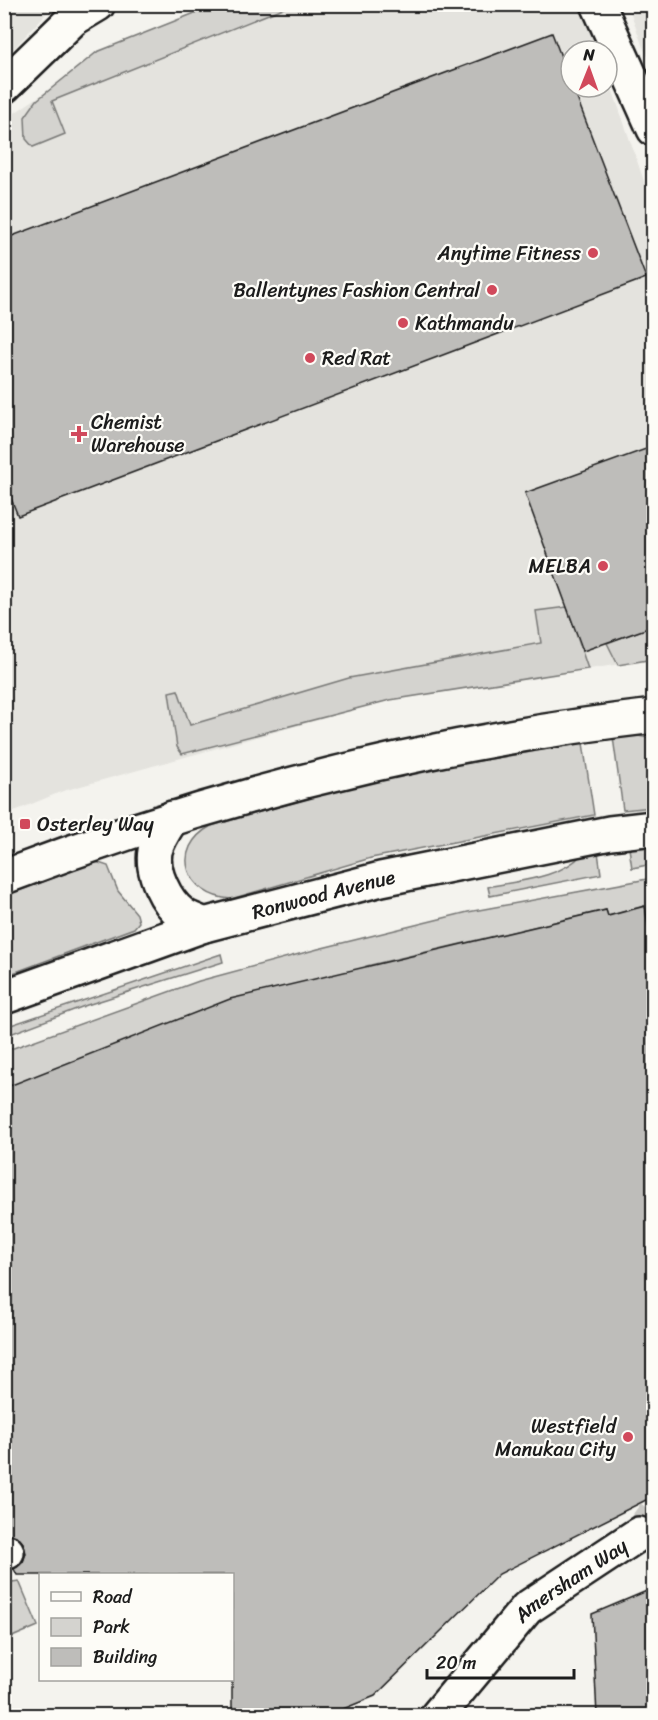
<svg xmlns="http://www.w3.org/2000/svg" width="658" height="1720" font-family="Sriracha,sans-serif">
	<style>
		.built { fill: #e4e3de }
		.green { fill: #d4d3cf; stroke: #787876; stroke-width: 1.5 }
		.building { fill: #bebdba; stroke: #1c1c1c; stroke-width: 1.5 }
		.lines { fill: none; stroke-linecap: round; stroke-linejoin: round }
		.minor-tunnel { stroke: #c9c8c4; stroke-width: 33; stroke-dasharray: 33 16; stroke-linecap: butt }
		.minor-casing { stroke: #1c1c1c; stroke-width: 38 }
		.major-casing { stroke: #1c1c1c; stroke-width: 38 }
		.minor { stroke: #fdfcf7; stroke-width: 33 }
		.major { stroke: #fdfcf7; stroke-width: 33 }
		.poi-dot { fill: #d1495b; stroke: #fdfcf7; stroke-width: 2 }
		.labels { text-anchor: middle; stroke-width: 4.5; stroke-linejoin: round; paint-order: stroke }
		.poi-label { font-size: 20px; fill: #1c1c1c; stroke: #fdfcf7; text-anchor: end }
		.street-label { font-size: 20px; fill: #1c1c1c; stroke: #fdfcf7 }
	</style>
	<rect width="100%" height="100%" fill="#f4f3ee"/>
	<filter id="ink" filterUnits="userSpaceOnUse"><feTurbulence type="fractalNoise" baseFrequency=".0167" numOctaves="2"/><feDisplacementMap in="SourceGraphic" scale="12" xChannelSelector="R" yChannelSelector="G"/><feConvolveMatrix kernelMatrix="1 2 1 2 8 2 1 2 1" color-interpolation-filters="sRGB"/></filter>
	<g filter="url(#ink)">
		<path class="built" d="M 5,4 L 54,5 L 5,58 L 4,5 Z
			M 215,5 L 579,5 L 584,12 L 599,51 L 571,51 L 571,87 L 607,87 L 607,74 L 652,204 L 654,290 L 650,326 L 654,351 L 653,659 L 390,700 L 63,791 L 5,815 L 4,120 L 68,77 L 97,52 Z
			M 628,5 L 653,5 L 653,67 L 642,45 Z"/>
		<path class="green" d="M 215,5 L 291,5 L 52,101 L 65,134 L 33,147 L 26,139 L 25,117 L 37,100 L 97,52 Z
			M 567,607 L 588,669 L 390,700 L 182,754 L 177,747 L 169,692 L 178,690 L 190,725 L 349,678 L 541,643 L 536,611 Z
			M 653,626 L 653,659 L 618,665 L 607,643 Z
			M 629,734 L 653,739 L 653,807 L 623,810 L 613,737 Z
			M 583,743 L 594,815 L 371,858 L 231,899 C 186,896 169,849 211,826 L 342,789 L 432,769 Z
			M 646,845 L 653,846 L 653,864 L 632,868 L 629,848 Z
			M 598,852 L 601,874 L 490,896 L 488,887 C 517,881 562,878 582,854 Z
			M 96,862 L 108,866 L 118,891 L 137,914 L 139,922 L 134,928 L 5,976 L 5,896 Z
			M 653,878 L 653,925 L 648,926 L 644,906 L 608,916 L 606,910 L 366,966 L 367,976 L 5,1088 L 5,1051 L 199,981 L 318,949 L 468,912 Z
			M 221,954 L 223,962 L 87,1005 L 5,1036 L 5,1027 Z
			M 19,1581 L 38,1626 L 5,1640 L 5,1583 Z"/>
		<path class="building" d="M 552,33 L 646,278 L 18,516 L 4,481 L 4,239 Z
			M 654,446 L 654,626 L 583,651 L 525,493 Z
			M 645,906 L 648,926 L 654,925 L 654,1496 L 499,1574 L 375,1696 L 326,1716 L 232,1716 L 232,1575 L 17,1575 L 14,1569 L 23,1562 L 26,1553 L 23,1543 L 16,1536 L 4,1533 L 4,1088 L 230,999 L 606,910 L 608,916 Z
			M 654,1588 L 654,1716 L 597,1716 L 592,1614 Z"/>
		<g class="lines">
			<path class="minor-tunnel" d="M 639,1534 L 654,1513"/>
			<g class="minor-casing">
				<g id="minor">
					<path d="M 598,4 L 654,129"/>
					<path d="M 4,86 L 73,19 L 98,4"/>
					<path d="M 4,1552 L 7,1552"/>
					<path id="s1" d="M 437,1716 L 527,1608 L 639,1534"/>
				</g>
			</g>
			<g class="major-casing">
				<g id="major">
					<path d="M 172,818 C 165,829 158,839 155,851 C 151,872 166,902 182,914 C 188,919 197,921 204,925"/>
					<path d="M 4,877 C 213,797 431,742 654,716"/>
					<path id="s2" d="M 4,997 L 204,925 L 381,879 L 610,833 L 654,828"/>
				</g>
			</g>
			<use href="#minor" class="minor"/>
			<use href="#major" class="major"/>
		</g>
	</g>
	<g class="poi-dot">
		<circle cx="593" cy="253" r="6"/>
		<circle cx="492" cy="290" r="6"/>
		<circle cx="403" cy="323" r="6"/>
		<circle cx="310" cy="358" r="6"/>
		<path d="M76 425h6v6h6v6h-6v6h-6v-6h-6v-6h6z"/>
		<circle cx="603" cy="566" r="6"/>
		<rect x="19" y="818" width="12" height="12" rx="3"/>
		<circle cx="628" cy="1437" r="6"/>
	</g>
	<g class="labels">
		<g class="poi-label">
			<text x="581" y="260">Anytime Fitness</text>
			<text x="480" y="297">Ballentynes Fashion Central</text>
			<text x="415" y="330" text-anchor="start">Kathmandu</text>
			<text x="322" y="365" text-anchor="start">Red Rat</text>
			<text x="91" y="429" text-anchor="start">Chemist<tspan x="91" dy="23">Warehouse</tspan></text>
			<text x="591" y="573">MELBA</text>
			<text x="37" y="831" text-anchor="start">Osterley Way</text>
			<text x="616" y="1433">Westfield<tspan x="616" dy="23">Manukau City</tspan></text>
		</g>
		<g class="street-label">
			<text dy="7" stroke="none"><textPath href="#s2" startOffset="336">Ronwood Avenue</textPath></text>
			<text dy="7" stroke="none"><textPath href="#s1" startOffset="192">Amersham Way</textPath></text>
		</g>
	</g>
	<rect width="658" height="1720" fill="none" stroke="#fdfcf7" stroke-width="24"/>
	<rect x="12" y="12" width="634" height="1696" fill="none" stroke="#1c1c1c" stroke-width="2" filter="url(#ink)"/>
	<rect x="39" y="1573" width="195" height="108" fill="#fdfcf7" stroke="#a3a29f" stroke-width="1.5"/>
	<rect x="51" y="1592" width="30" height="9" fill="#fdfcf7" stroke="#a3a29f" stroke-width="1.5"/>
	<text x="93" y="1603" font-size="18" fill="#1c1c1c">Road</text>
	<rect x="51" y="1618" width="30" height="18" fill="#d4d3cf" stroke="#a3a29f" stroke-width="1.5"/>
	<text x="93" y="1633" font-size="18" fill="#1c1c1c">Park</text>
	<rect x="51" y="1648" width="30" height="18" fill="#bebdba" stroke="#a3a29f" stroke-width="1.5"/>
	<text x="93" y="1663" font-size="18" fill="#1c1c1c">Building</text>
	<g transform="translate(589 69) rotate(1)"><circle r="28" fill="#fdfcf7" stroke="#a3a29f" stroke-width="1.5"/>
	<path d="M0-4.5L10 22L0 15L-10 22Z" fill="#d1495b"/>
	<text y="-9" font-size="16" font-weight="bold" text-anchor="middle" fill="#1c1c1c">N</text>
	</g>
	<path d="M427 1669v9h147v-9" fill="none" stroke="#1c1c1c" stroke-width="3"/>
	<text x="436" y="1669" font-size="18" fill="#1c1c1c" stroke="#fdfcf7" stroke-width="4.5" paint-order="stroke">20 m</text>
</svg>
